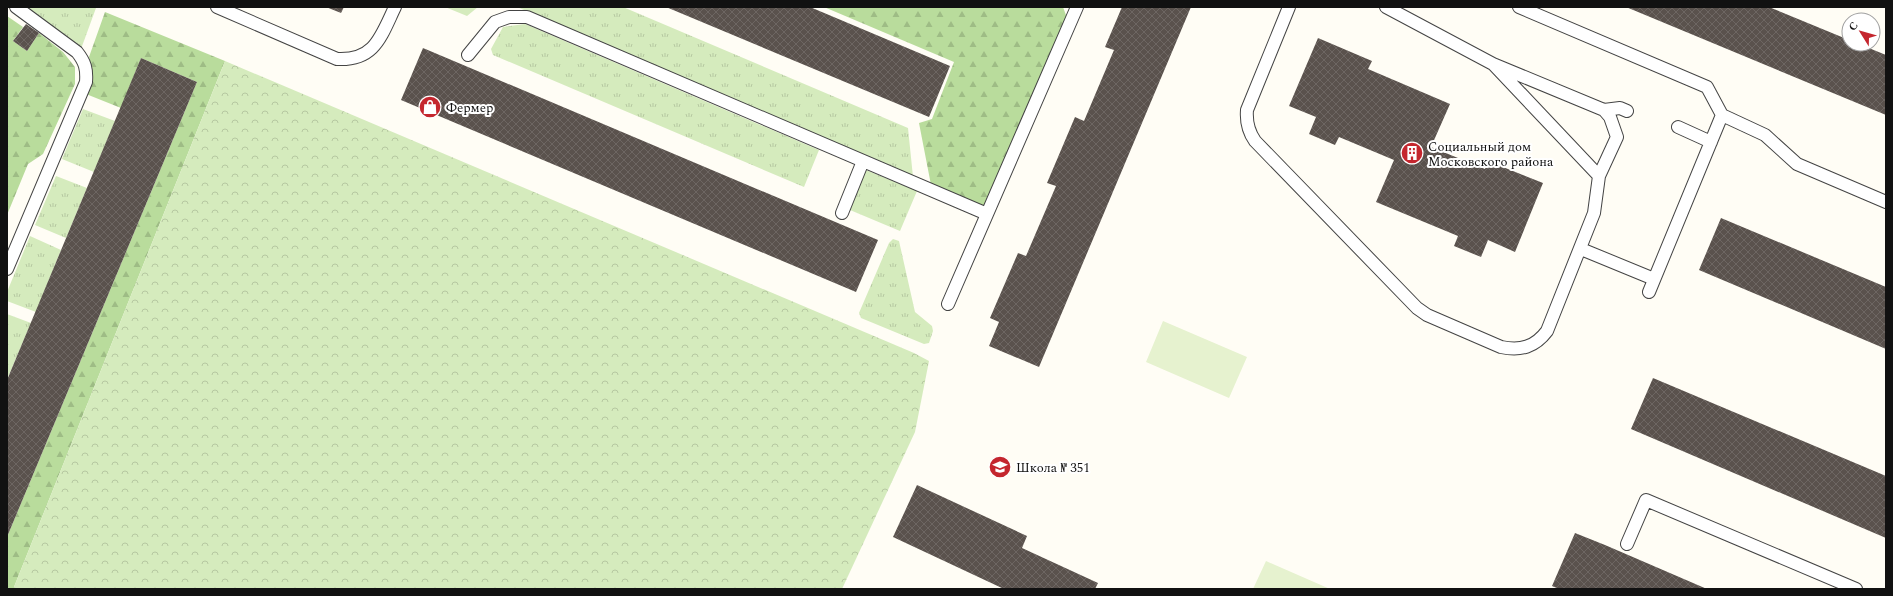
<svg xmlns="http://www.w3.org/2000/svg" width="1893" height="596" font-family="Spectral,serif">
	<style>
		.grass { fill: url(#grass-tufts) }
		.forest { fill: url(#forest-firs) }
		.park { fill: url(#park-crowns) }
		.pitch { fill: #e6f2cf }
		.building { fill: url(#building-cross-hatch) }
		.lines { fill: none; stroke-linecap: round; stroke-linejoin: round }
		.service-casing { stroke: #444; stroke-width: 14 }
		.service { stroke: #fff; stroke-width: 12 }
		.labels { text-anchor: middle; stroke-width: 4; stroke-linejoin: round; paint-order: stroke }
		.poi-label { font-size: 13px; fill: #111; stroke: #fff; text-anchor: start }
	</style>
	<defs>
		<pattern id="grass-tufts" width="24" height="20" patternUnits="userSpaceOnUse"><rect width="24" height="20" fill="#d5ebbd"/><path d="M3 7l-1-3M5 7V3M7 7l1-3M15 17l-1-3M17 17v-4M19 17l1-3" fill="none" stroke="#b6c8a1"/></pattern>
		<pattern id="forest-firs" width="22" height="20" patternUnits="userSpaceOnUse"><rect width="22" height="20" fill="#b9dc9c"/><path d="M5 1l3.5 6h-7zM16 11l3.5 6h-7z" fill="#9ebc85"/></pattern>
		<pattern id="park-crowns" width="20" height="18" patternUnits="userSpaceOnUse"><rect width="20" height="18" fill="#d5ebbd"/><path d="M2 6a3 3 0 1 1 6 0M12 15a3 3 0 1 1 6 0" fill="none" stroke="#b6c8a1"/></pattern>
		<pattern id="building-cross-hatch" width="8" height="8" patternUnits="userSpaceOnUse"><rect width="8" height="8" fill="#5a524d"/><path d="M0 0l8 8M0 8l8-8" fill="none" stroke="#6d6662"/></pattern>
	</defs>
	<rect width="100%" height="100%" fill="#fffdf5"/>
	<path class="grass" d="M 23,7 L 95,7 L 96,8 L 81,49 Z
		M 445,7 L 478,7 L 467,16 Z
		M 517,7 L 623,7 L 908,128 L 913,177 Z
		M 525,24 L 819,150 L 804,187 L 493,55 L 491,49 L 503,27 Z
		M 83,109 L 115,121 L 94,172 L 62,159 Z
		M 866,170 L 917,191 L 900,231 L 850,210 Z
		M 56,176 L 87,188 L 66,238 L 35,225 Z
		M 30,236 L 61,250 L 36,312 L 7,301 L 7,292 Z
		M 893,239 L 899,241 L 915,312 L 932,326 L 933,331 L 929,343 L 924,344 L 861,318 L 859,313 L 889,243 Z
		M 7,314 L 31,323 L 8,377 L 7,377 Z"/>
	<path class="forest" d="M 824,7 L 1063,7 L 1067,18 L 984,209 L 931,185 L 919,123 L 932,119 L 954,62 Z
		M 105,12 L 225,61 L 14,587 L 18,589 L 7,589 L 7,537 L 197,82 L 141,58 L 121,108 L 86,94 L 92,72 L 89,57 Z
		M 7,16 L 23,27 L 13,41 L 27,51 L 39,33 L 63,52 L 75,67 L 75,84 L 43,154 L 28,164 L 7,215 Z"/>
	<path class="park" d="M 225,61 L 914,353 L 929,361 L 915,432 L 842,589 L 18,589 L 14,587 Z"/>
	<path class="pitch" d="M 1163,321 L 1247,357 L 1229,398 L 1146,362 Z
		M 1266,561 L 1330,589 L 1253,589 Z"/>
	<path class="building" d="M 326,7 L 344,7 L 341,13 Z
		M 666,7 L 810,7 L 950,66 L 929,117 Z
		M 1122,7 L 1191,7 L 1039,367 L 989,346 L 999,322 L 990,318 L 1018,253 L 1026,256 L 1056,186 L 1047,183 L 1075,117 L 1084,121 L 1114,50 L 1105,47 Z
		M 1626,7 L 1769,7 L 1849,40 L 1849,44 L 1859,44 L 1886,55 L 1886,115 Z
		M 26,24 L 39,33 L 27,51 L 13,41 Z
		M 1318,38 L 1372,61 L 1368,69 L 1450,104 L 1431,147 L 1485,169 L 1488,161 L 1543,183 L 1515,252 L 1488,240 L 1481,257 L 1454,246 L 1458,236 L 1376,202 L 1394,160 L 1339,137 L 1335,145 L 1309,134 L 1316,117 L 1289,106 Z
		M 423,48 L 878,240 L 856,292 L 401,100 Z
		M 141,58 L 197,82 L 7,537 L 7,380 Z
		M 1721,218 L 1886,287 L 1886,349 L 1699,270 Z
		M 1653,378 L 1886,476 L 1886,538 L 1631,429 Z
		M 917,485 L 1027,536 L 1022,548 L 1098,583 L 1095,589 L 1004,589 L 893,537 Z
		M 1575,533 L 1605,545 L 1707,589 L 1559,589 L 1552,586 Z"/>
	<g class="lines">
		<g class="service-casing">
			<path id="service" d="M 217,7 L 337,59 C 375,61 381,36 395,7
				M 1289,7 L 1247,110 C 1246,122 1248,131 1255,141 L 1417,308 L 1427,315 L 1501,347 C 1521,351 1535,347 1547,331 L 1594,213 L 1599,176 L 1617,137 L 1610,117 L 1604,110 L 1493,64
				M 1386,7 L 1493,64 L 1599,176
				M 1519,7 L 1707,87 L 1722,115 L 1765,135 L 1797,164 L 1886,202
				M 468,55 L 495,22 L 509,17 L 527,17 L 987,214
				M 1604,110 L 1620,108 L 1627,111
				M 1678,127 L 1711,142
				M 842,213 L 863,161
				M 1581,249 L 1654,279
				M 7,269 L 86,82 C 87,69 85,62 77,52 L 16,7
				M 1649,292 L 1722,115
				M 948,304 L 1077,7
				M 1627,544 L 1646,500 L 1856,589"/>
		</g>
		<use href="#service" class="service"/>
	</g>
	<defs>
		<g id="shop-disc" transform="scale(1.15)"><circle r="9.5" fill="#c4262e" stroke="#fff"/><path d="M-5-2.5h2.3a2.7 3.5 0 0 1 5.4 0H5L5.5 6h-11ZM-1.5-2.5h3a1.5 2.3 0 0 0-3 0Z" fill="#fff"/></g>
		<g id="building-disc" transform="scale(1.15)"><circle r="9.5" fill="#c4262e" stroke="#fff"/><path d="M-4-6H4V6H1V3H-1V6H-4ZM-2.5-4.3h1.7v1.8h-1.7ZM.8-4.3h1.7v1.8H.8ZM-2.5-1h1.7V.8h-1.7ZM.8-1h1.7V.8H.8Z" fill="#fff"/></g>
		<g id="school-disc" transform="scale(1.15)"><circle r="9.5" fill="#c4262e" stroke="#fff"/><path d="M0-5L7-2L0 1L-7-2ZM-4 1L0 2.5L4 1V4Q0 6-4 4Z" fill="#fff"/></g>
	</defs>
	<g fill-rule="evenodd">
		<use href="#shop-disc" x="430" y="107"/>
		<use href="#building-disc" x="1412" y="153"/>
		<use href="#school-disc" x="1000" y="467"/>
	</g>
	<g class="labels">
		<g class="poi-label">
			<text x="446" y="112">Фермер</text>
			<text x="1428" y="151">Социальный дом<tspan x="1428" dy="15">Московского района</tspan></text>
			<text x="1016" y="472">Школа № 351</text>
		</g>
	</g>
	<rect width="1893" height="596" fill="none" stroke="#111111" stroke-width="16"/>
	<g transform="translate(1861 32) rotate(307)"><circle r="19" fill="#ffffff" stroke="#a0a0a0"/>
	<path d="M0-3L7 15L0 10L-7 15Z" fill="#c4262e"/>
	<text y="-6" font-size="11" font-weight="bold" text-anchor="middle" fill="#111111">С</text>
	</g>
</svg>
